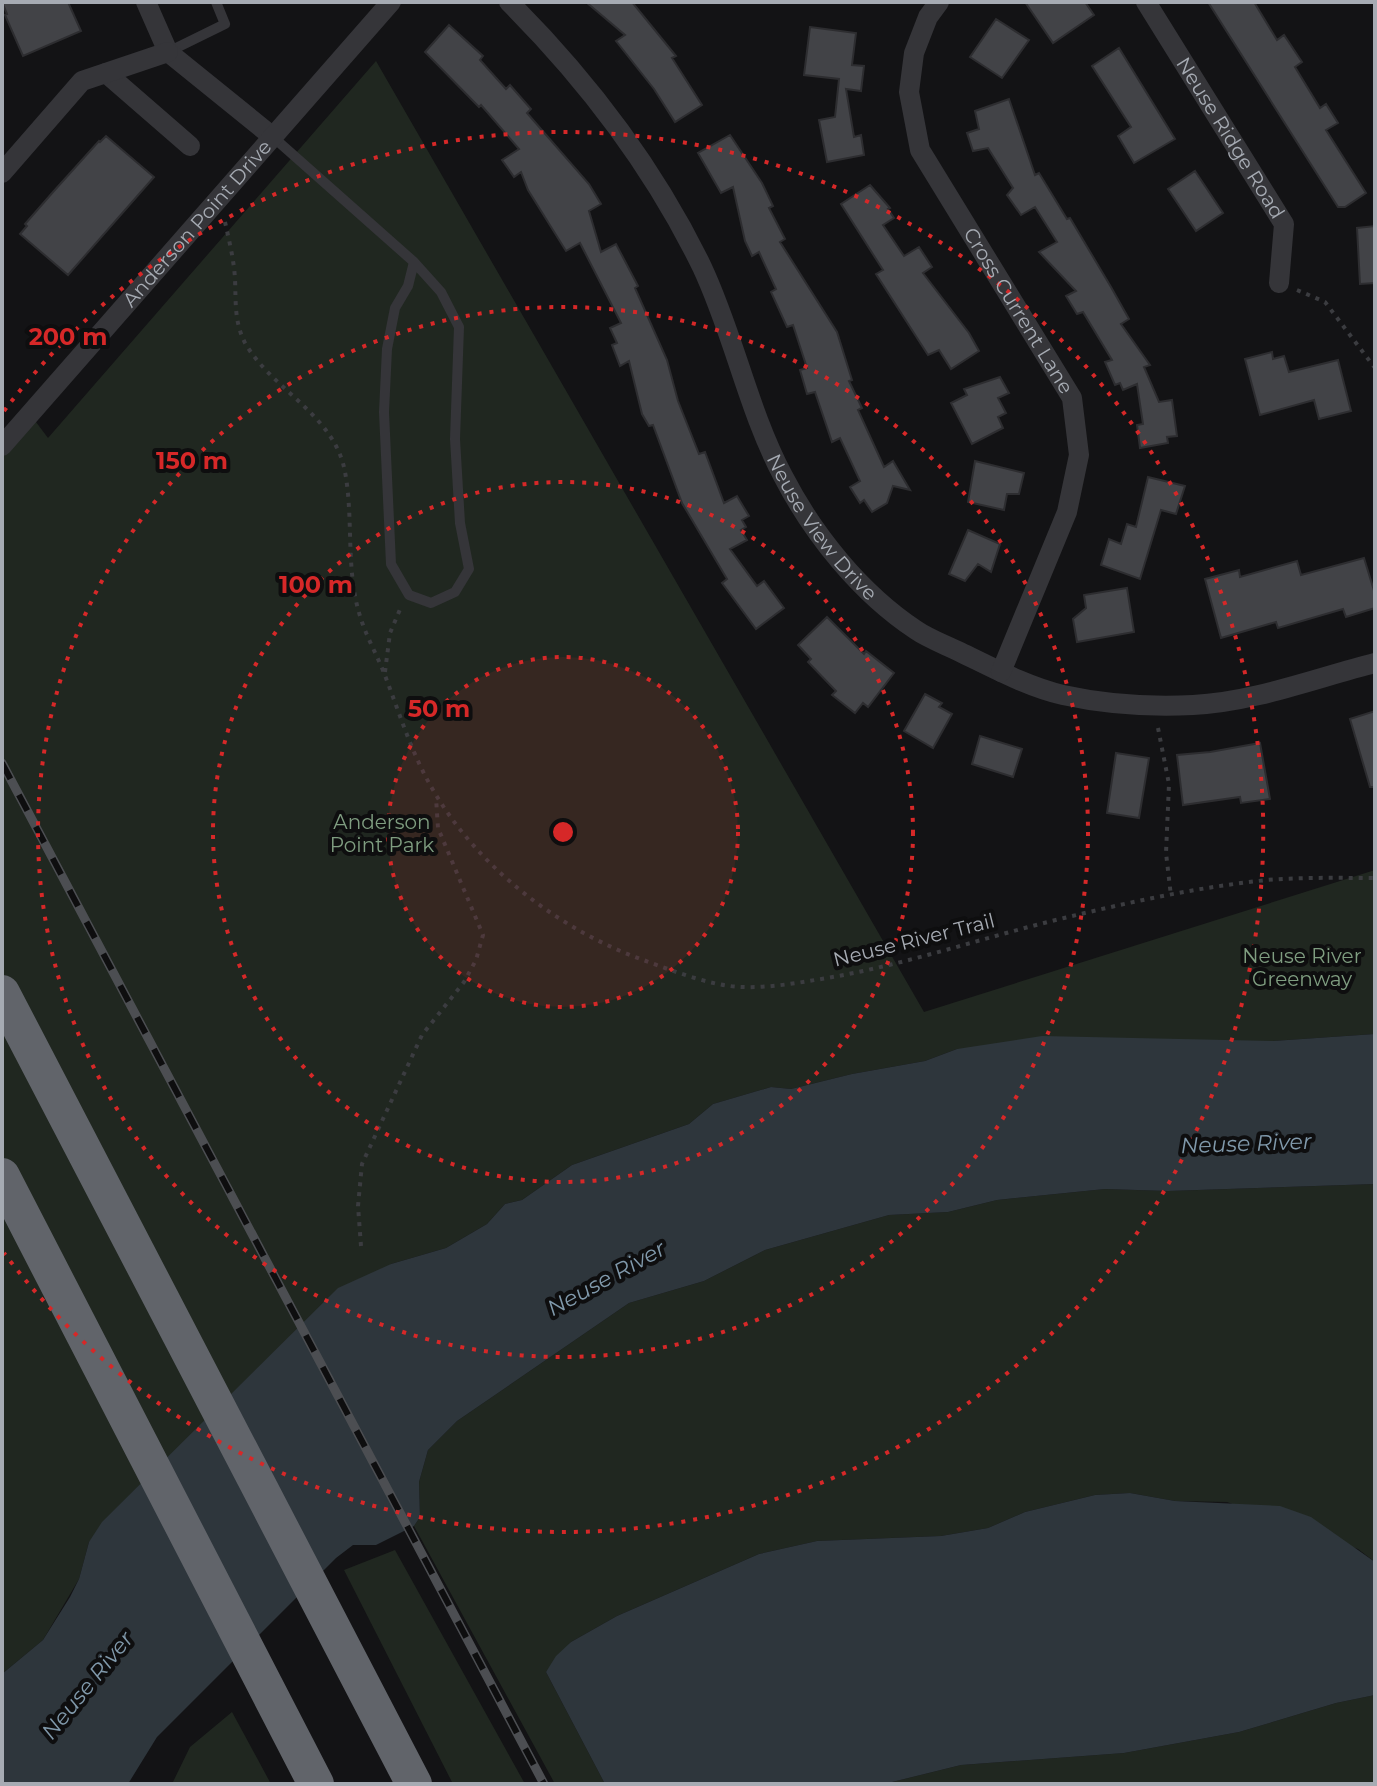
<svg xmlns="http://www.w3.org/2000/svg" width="1377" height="1786" font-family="Montserrat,sans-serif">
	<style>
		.green { fill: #202720 }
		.water { fill: #2e363c }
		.building { fill: #424347; stroke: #2d2d30; stroke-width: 2 }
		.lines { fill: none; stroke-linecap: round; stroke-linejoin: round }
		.path { stroke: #3b3c40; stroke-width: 4; stroke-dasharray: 4 6; stroke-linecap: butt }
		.lane { stroke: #353539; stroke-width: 10 }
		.street { stroke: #353539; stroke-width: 20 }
		.highway { stroke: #61646a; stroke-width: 36 }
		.rail-casing { stroke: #4c4e52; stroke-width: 9 }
		.rail { stroke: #0e0e0f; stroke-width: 6; stroke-dasharray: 18; stroke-linecap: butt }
		.ring { fill: none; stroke: #d62828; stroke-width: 4; stroke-dasharray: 4 8 }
		.labels { text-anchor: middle; stroke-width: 8; stroke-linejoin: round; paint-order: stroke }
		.street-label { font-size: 20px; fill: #a6abb3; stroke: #0e0e0f }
		.park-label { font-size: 20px; fill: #7f9d80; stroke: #0e0e0f }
		.water-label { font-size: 22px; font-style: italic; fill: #8099ab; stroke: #0e0e0f }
		.centre { fill: #d62828; stroke: #0e0e0f; stroke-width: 4 }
		.ring-label { font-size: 24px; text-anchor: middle; font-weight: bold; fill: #d62828; stroke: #0e0e0f; stroke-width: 8; stroke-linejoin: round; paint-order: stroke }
	</style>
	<rect width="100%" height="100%" fill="#131315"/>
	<path class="green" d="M 376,61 L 924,1012 L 1375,870 L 1375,1034 L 1273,1041 L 957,1049 L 925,1061 L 852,1074 L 791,1089 L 771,1087 L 713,1104 L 689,1124 L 572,1165 L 522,1200 L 505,1204 L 487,1224 L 446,1248 L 391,1264 L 89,1542 L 79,1579 L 43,1640 L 2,1674 L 2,431 L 27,410 L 48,438 Z
		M 1375,1184 L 1375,1562 L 1358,1549 L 1227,1502 L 1175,1501 L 1130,1493 L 1095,1495 L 1025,1512 L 988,1528 L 941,1536 L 817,1541 L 759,1554 L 617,1616 L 571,1642 L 546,1672 L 605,1784 L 555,1784 L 414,1526 L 420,1517 L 419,1482 L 428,1450 L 457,1421 L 629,1303 L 704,1281 L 765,1250 L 889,1215 L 948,1212 L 997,1200 L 1105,1189 L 1168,1191 Z
		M 395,1550 L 525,1784 L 453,1784 L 344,1570 Z
		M 1375,1695 L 1375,1784 L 884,1784 L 961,1765 L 1124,1753 L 1239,1732 L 1336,1703 Z
		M 232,1712 L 271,1784 L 172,1784 L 190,1747 Z"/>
	<path class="water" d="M 1375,1034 L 1375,1184 L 1168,1191 L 1105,1189 L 997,1200 L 948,1212 L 889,1215 L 765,1250 L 704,1281 L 629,1303 L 457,1421 L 428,1450 L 419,1482 L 420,1517 L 414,1526 L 376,1545 L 353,1545 L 336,1558 L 157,1737 L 128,1784 L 2,1784 L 2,1674 L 43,1640 L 70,1597 L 79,1579 L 89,1542 L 102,1522 L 338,1288 L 391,1264 L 446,1248 L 487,1224 L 505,1204 L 522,1200 L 572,1165 L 689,1124 L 713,1104 L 771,1087 L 791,1089 L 852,1074 L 925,1061 L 957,1049 L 1042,1036 L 1273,1041 Z
		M 1130,1493 L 1175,1501 L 1280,1506 L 1311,1517 L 1375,1562 L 1375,1695 L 1336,1703 L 1239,1732 L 1124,1753 L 961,1765 L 884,1784 L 605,1784 L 546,1672 L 556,1656 L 571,1642 L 617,1616 L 759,1554 L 817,1541 L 941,1536 L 988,1528 L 1025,1512 L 1095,1495 Z"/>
	<path class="building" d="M 2,2 L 68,2 L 81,31 L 23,56 L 5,15 L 7,14 Z
		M 586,2 L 632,2 L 676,56 L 672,58 L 702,105 L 675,122 L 654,89 L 616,41 L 625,35 Z
		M 1025,2 L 1085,2 L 1094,15 L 1053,43 Z
		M 1208,2 L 1254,2 L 1277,40 L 1284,35 L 1302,62 L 1295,67 L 1320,108 L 1326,104 L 1338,123 L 1326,130 L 1366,193 L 1345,207 L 1338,207 Z
		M 996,19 L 1029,40 L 1002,78 L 970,57 Z
		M 449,25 L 483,56 L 480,60 L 506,89 L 510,85 L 531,109 L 527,113 L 589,184 L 601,204 L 589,211 L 601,252 L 616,244 L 638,286 L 635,288 L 667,360 L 678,401 L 699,454 L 705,452 L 724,503 L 737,496 L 749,516 L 742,520 L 746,527 L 741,530 L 747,540 L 730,549 L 757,586 L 764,581 L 784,608 L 756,629 L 722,583 L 727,579 L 682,503 L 653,425 L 649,426 L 642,414 L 629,361 L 620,366 L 612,345 L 617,343 L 610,328 L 621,323 L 580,243 L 566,251 L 528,190 L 521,172 L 514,177 L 502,160 L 519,149 L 481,105 L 479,107 L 425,52 Z
		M 810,27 L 856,33 L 852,65 L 864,66 L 861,91 L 846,89 L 854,137 L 861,135 L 864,155 L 827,162 L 819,120 L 835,117 L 839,79 L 804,75 Z
		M 1119,48 L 1175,139 L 1134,163 L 1118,136 L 1131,127 L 1092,66 Z
		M 1009,99 L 1035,175 L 1039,173 L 1067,219 L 1070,218 L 1111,287 L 1129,319 L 1121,324 L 1150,365 L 1144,367 L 1159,402 L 1172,400 L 1177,436 L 1167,437 L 1168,443 L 1140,448 L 1137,425 L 1143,424 L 1137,384 L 1123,390 L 1120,383 L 1115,385 L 1105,362 L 1112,360 L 1083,312 L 1077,314 L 1066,296 L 1076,291 L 1039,252 L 1057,242 L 1035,207 L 1021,215 L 1007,195 L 1013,188 L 988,148 L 973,151 L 967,133 L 979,129 L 975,111 Z
		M 730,135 L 762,183 L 773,206 L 769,208 L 785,239 L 780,242 L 837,332 L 852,380 L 849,381 L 862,408 L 858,410 L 884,467 L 893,461 L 910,490 L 893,486 L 887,503 L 872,512 L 864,500 L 860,503 L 850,487 L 860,481 L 840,438 L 832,442 L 815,392 L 807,394 L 800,370 L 807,368 L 793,325 L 787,327 L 771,292 L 776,289 L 759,252 L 752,256 L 745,241 L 733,187 L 721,193 L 698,153 Z
		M 106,136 L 154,177 L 68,275 L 20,234 L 27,226 L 25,224 L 53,192 L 99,141 L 100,142 Z
		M 1195,171 L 1223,213 L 1196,231 L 1168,189 Z
		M 870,185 L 890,208 L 888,209 L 894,218 L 883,225 L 904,256 L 919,247 L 932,267 L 923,273 L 969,333 L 979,351 L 951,369 L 939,350 L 928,355 L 876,274 L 883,270 L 841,204 Z
		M 1375,226 L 1375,283 L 1360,284 L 1357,228 Z
		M 1272,352 L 1273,359 L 1284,356 L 1289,372 L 1338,360 L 1351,411 L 1319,419 L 1314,400 L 1260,415 L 1245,359 Z
		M 1000,377 L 1009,393 L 998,398 L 1006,413 L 998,417 L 1003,428 L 972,444 L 951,403 L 967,395 L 964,389 Z
		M 975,461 L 1024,473 L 1019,494 L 1007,494 L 1004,510 L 968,502 Z
		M 1148,477 L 1185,486 L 1176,514 L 1161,510 L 1140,579 L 1101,565 L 1109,539 L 1121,544 L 1127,524 L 1136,527 Z
		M 968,530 L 1000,544 L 991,572 L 978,564 L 965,581 L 949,574 Z
		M 1364,558 L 1375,594 L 1375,608 L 1346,617 L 1343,609 L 1278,628 L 1276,622 L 1221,638 L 1205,579 L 1239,570 L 1240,577 L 1297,561 L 1301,575 Z
		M 1127,588 L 1134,632 L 1077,642 L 1073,619 L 1086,608 L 1084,595 Z
		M 827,617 L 864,654 L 866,651 L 894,673 L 868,707 L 863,703 L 855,713 L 832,695 L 836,691 L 808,662 L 811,659 L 798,645 Z
		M 925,694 L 942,703 L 939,707 L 952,714 L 933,748 L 904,731 Z
		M 1375,711 L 1375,787 L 1370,787 L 1350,719 Z
		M 980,736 L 1022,749 L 1013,777 L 972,764 Z
		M 1260,743 L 1270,799 L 1241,803 L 1240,797 L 1183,805 L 1177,755 L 1210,752 Z
		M 1116,753 L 1149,758 L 1139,818 L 1107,813 Z"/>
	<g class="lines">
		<path class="path" d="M 225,222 C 229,240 234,260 235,279 C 236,302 234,321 245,343 C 272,390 335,415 345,472 C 354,520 345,572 361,619 C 367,638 377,655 384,673 C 400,714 412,756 436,795 C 482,871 563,932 646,961 C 673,971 712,986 741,987 C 766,988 791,984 815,980 C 900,967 980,938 1064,918 C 1130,902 1199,887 1267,880 C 1303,877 1339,878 1375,878
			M 1297,290 L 1325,302 L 1375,368
			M 385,672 L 390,633 L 401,607
			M 1158,728 L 1169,784 L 1166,853 L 1171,896
			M 361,1246 L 358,1206 L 362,1164 L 422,1035 L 464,982 L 476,960 L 483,935 L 438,828 L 436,798"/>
		<path class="lane" d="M 168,52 L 225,24 L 216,2
			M 273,137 L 414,262 L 441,292 L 459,327 L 455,439 L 460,523 L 469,569 L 455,592 L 431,603 L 409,595 L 391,564 L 384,412 L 387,349 L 395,308 L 408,286 L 414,262"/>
		<g class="street">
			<path d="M 146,2 L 168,52 L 273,137"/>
			<path id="s1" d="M 509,2 C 586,79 654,168 702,267 C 734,335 748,410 783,476 C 813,534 860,593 916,630 C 929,639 946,645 960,652 C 993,668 1028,687 1063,695 C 1104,704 1152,707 1193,705 C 1254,702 1316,678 1375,663"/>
			<path id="s2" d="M 939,2 L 928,17 L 914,53 L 909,92 L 920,150 L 1072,398 L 1079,455 L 1067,512 L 1001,672"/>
			<path id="s3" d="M 1146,2 L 1284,224 L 1279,283"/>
			<path d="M 106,73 L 190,146"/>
			<path d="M 2,173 L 82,81 L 168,52"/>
			<path id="s4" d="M 2,446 L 391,2"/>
		</g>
		<path class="highway" d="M 2,993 L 414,1784
			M 2,1176 L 316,1784"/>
		<g class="rail-casing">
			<path id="rail" d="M 2,763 L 544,1784"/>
		</g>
		<use href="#rail" class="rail"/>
	</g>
	<circle cx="563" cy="832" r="175" fill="#d62828" fill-opacity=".12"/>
	<g class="ring">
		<circle cx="563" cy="832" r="175"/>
		<circle cx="563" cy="832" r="350"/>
		<circle cx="563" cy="832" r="525"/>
		<path d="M4 411A700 700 0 1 1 4 1253"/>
	</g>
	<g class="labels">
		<g class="street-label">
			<text dy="7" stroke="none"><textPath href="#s3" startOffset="160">Neuse Ridge Road</textPath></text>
			<text dy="7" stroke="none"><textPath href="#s4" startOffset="296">Anderson Point Drive</textPath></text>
			<text dy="7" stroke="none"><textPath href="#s2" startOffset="344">Cross Current Lane</textPath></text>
			<text dy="7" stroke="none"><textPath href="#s1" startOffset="618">Neuse View Drive</textPath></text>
			<text transform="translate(914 940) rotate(-14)" y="7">Neuse River Trail</text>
		</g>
		<g class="park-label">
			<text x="382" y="829">Anderson<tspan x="382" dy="23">Point Park</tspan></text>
			<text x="1302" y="963">Neuse River<tspan x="1302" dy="23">Greenway</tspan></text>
		</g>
		<g class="water-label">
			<text transform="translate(1246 1143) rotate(-2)" y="8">Neuse River</text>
			<text transform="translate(606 1278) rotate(-29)" y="8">Neuse River</text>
			<text transform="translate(87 1685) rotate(-51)" y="8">Neuse River</text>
		</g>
	</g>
	<circle cx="563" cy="832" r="12" class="centre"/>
	<g class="ring-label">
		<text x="68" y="345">200 m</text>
		<text x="192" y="469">150 m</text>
		<text x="316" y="593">100 m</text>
		<text x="439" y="717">50 m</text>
	</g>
	<rect width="1377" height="1786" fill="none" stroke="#a6abb3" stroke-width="8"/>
</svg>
